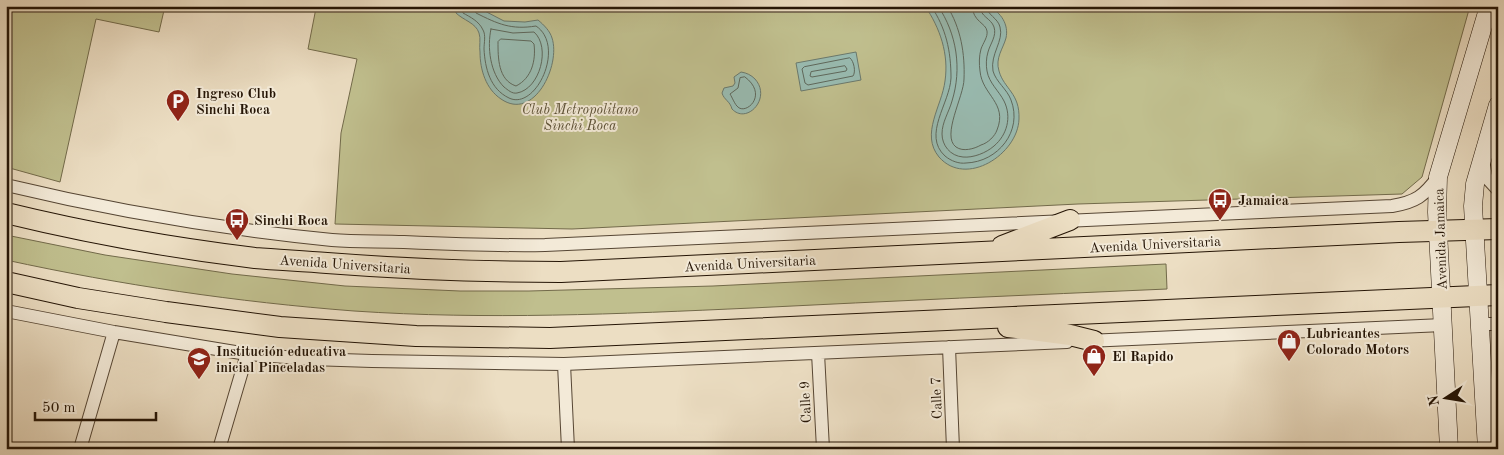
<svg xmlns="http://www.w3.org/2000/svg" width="1504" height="455" font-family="'Old Standard TT',serif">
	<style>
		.green { fill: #c0bf8e; stroke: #726a4a }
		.water { fill: #99bcb2; stroke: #6a796d }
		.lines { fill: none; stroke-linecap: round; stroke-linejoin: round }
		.shore { stroke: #5e685c; stroke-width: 1 }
		.street-casing { stroke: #564634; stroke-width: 14 }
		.secondary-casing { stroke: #241405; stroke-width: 19 }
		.primary-casing { stroke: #241405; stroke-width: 22 }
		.street { stroke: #f3ead8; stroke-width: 12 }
		.secondary { stroke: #f3ead8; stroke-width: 18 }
		.primary { stroke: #ecdec3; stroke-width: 20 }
		.labels { text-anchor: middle; stroke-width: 4; stroke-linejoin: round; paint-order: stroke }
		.poi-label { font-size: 14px; font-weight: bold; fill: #241405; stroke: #f3ead8; text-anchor: start }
		.park-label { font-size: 14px; font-style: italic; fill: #5b5035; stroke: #f3ead8 }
		.street-label { font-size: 14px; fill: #241405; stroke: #f3ead8 }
	</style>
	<rect width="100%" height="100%" fill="#ecdec3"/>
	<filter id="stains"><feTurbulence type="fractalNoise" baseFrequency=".004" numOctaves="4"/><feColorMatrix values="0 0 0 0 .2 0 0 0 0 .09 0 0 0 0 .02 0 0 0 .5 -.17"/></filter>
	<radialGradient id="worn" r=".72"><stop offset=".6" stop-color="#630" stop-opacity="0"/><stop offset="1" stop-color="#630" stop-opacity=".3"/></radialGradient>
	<path class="green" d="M 6,6 L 165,6 L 159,32 L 96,19 L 60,182 L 6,167 Z
		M 307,6 L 1470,6 L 1422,177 L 1402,194 L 1078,204 L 572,229 L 335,224 L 341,133 L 357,59 L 308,49 L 316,8 Z
		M 6,235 L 105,255 L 232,274 L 345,286 L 460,291 L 529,291 L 713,286 L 1166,264 L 1167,289 C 1029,295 890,301 752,308 C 619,314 486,320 354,311 C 237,302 121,285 6,260 Z"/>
	<path class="water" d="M 456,6 L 475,6 L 504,21 L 525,22 L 538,20 C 544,25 550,31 552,38 C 561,65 534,122 501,99 C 486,89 480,70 480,52 C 479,47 481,38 479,33 C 476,23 463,20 456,13 Z
		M 925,6 C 936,6 981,4 989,7 C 1001,12 1009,25 1006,38 C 1003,49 995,58 999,71 C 1004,89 1020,93 1019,119 C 1018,154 966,188 939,157 C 920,134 942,106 945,81 C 949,54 940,28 925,6 Z
		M 856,52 L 861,80 L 801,91 L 796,63 Z
		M 741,72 C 747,73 751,75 755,79 C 772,98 747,125 732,109 C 730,101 724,100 722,93 L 724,88 L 733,86 L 735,83 L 734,77 Z"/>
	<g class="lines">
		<path class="shore" d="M 461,6 L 463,13 C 470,17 479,21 483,30 C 486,35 484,43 484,49 C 485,68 490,89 509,98 C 536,111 566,46 536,26 C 511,30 498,24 476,13 L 473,6
			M 931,6 C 946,28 951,51 951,78 C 950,103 922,135 945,156 C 951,161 959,164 966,163 C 998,162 1023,131 1011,100 C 1007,89 996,82 993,71 C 990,54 1004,41 1000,27 C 998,18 987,15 986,6
			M 938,6 C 957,34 962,69 952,101 C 949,112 942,122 942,134 C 942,145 950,156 963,157 C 973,158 986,153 994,146 C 1007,135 1012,117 1004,101 C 999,91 989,83 987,71 C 986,66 986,58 988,52 C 990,44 997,36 994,27 C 991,18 980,17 980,6
			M 947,6 C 961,28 965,54 964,79 C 964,96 941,136 956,147 C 963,152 974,149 981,145 C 988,143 995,136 997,130 C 1008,103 982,95 980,71 C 979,64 979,56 981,49 C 983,43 988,37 987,31 C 986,23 973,22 972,6
			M 491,29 L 513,33 L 534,32 C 551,47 540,89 517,93 C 512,94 508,90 504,87 C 490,73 487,47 491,29 Z
			M 501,39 L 531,41 L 534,44 C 536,60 532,78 516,86 C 498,80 498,58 498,42 Z
			M 850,58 C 854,61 856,72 853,76 L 808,85 L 805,83 L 802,69 L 804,67 Z
			M 845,66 L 847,69 L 846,71 L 812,77 L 810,76 L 811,72 Z
			M 745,77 C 769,95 746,115 738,107 C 735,105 732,97 730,94 L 738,88 L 740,78 Z"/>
		<g class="street-casing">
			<path id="street" d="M 1483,160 L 1486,177 L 1498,190
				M 6,185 C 114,211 222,229 332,240 C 356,242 380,241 404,242 C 451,244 498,246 545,245 L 1392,206 C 1416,202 1424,196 1438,177
				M 6,311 L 114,332 L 247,354 L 310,359 L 372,361 L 564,364 L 1067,342
				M 1481,324 L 1498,324
				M 1087,341 L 1443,325
				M 949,347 L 953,449
				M 818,353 L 823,449
				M 564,364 L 568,449
				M 80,449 L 114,332
				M 219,449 L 247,354"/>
		</g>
		<g class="secondary-casing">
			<path id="secondary" d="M 1449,449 L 1437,212 L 1438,177 L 1489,6
				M 1487,449 L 1473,206 L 1475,184 L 1498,105"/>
		</g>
		<g class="primary-casing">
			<path id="primary" d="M 6,213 C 88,233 172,248 255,258 C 279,260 303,261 327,263 C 405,269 483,272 561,272 L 1399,232 L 1498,229
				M 1002,246 L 1070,220
				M 6,282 L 78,298 L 166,312 L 280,327 L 416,336 L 550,338 L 1498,295
				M 1008,327 L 1070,335 L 1094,341"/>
		</g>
		<use href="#street" class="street"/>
		<use href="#secondary" class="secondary"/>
		<use href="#primary" class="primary"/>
	</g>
	<defs>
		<g id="parking-pin" transform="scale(1.25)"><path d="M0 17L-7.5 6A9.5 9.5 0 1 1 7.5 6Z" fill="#8f2418" stroke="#f3ead8"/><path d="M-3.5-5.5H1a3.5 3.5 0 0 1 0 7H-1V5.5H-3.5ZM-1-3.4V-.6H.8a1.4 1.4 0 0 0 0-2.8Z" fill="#fff"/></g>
		<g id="bus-pin" transform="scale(1.25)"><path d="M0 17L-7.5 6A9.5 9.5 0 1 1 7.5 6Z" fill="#8f2418" stroke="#f3ead8"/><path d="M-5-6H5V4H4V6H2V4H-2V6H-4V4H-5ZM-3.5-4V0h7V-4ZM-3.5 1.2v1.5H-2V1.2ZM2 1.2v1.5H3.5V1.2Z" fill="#fff"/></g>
		<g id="shop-pin" transform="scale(1.25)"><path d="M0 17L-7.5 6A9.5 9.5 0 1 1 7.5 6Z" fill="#8f2418" stroke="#f3ead8"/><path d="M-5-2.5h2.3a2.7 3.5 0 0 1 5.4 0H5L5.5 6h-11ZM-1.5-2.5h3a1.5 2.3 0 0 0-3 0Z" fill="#fff"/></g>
		<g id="school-pin" transform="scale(1.25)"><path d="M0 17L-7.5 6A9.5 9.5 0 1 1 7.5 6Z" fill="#8f2418" stroke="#f3ead8"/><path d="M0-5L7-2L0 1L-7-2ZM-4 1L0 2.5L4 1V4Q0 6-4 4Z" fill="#fff"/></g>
	</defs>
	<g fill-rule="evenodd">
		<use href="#parking-pin" x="178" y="101"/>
		<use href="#bus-pin" x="1220" y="200"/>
		<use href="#bus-pin" x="237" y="220"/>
		<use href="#shop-pin" x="1289" y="341"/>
		<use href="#shop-pin" x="1094" y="356"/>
		<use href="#school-pin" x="199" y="359"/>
	</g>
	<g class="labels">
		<g class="poi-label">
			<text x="196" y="98">Ingreso Club<tspan x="196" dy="16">Sinchi Roca</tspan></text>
			<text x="1238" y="205">Jamaica</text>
			<text x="254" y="225">Sinchi Roca</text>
			<text x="1306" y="338">Lubricantes<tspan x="1306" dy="16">Colorado Motors</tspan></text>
			<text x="216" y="356">Institución educativa<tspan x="216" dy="16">inicial Pinceladas</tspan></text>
			<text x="1112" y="361">El Rapido</text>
		</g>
		<g class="park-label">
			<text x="580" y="114">Club Metropolitano<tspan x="580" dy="16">Sinchi Roca</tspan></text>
		</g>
		<g class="street-label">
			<text transform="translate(1440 239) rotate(-92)" y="5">Avenida Jamaica</text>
			<text transform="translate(1155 244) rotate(-3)" y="5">Avenida Universitaria</text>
			<text transform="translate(750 263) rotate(-3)" y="5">Avenida Universitaria</text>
			<text transform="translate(345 264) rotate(4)" y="5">Avenida Universitaria</text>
			<text transform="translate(936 398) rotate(-92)" y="5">Calle 7</text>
			<text transform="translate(805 402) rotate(-93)" y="5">Calle 9</text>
		</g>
	</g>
	<rect width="1504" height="455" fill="none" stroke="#ecdec3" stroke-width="25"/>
	<rect x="8" y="8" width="1489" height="440" fill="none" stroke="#241405" stroke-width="2.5"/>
	<rect x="12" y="12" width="1479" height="430" fill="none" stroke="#241405"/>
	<g transform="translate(1446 398) rotate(258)" stroke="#f3ead8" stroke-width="4" paint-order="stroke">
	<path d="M0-4L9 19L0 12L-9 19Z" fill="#241405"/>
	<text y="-8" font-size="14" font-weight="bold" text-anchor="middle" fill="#241405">N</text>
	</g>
	<path d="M35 412v8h121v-8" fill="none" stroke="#241405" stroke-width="2.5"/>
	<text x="42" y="412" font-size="15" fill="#241405" stroke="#f3ead8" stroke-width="4" paint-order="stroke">50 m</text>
	<rect width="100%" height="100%" filter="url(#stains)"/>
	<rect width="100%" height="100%" fill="url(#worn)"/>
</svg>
